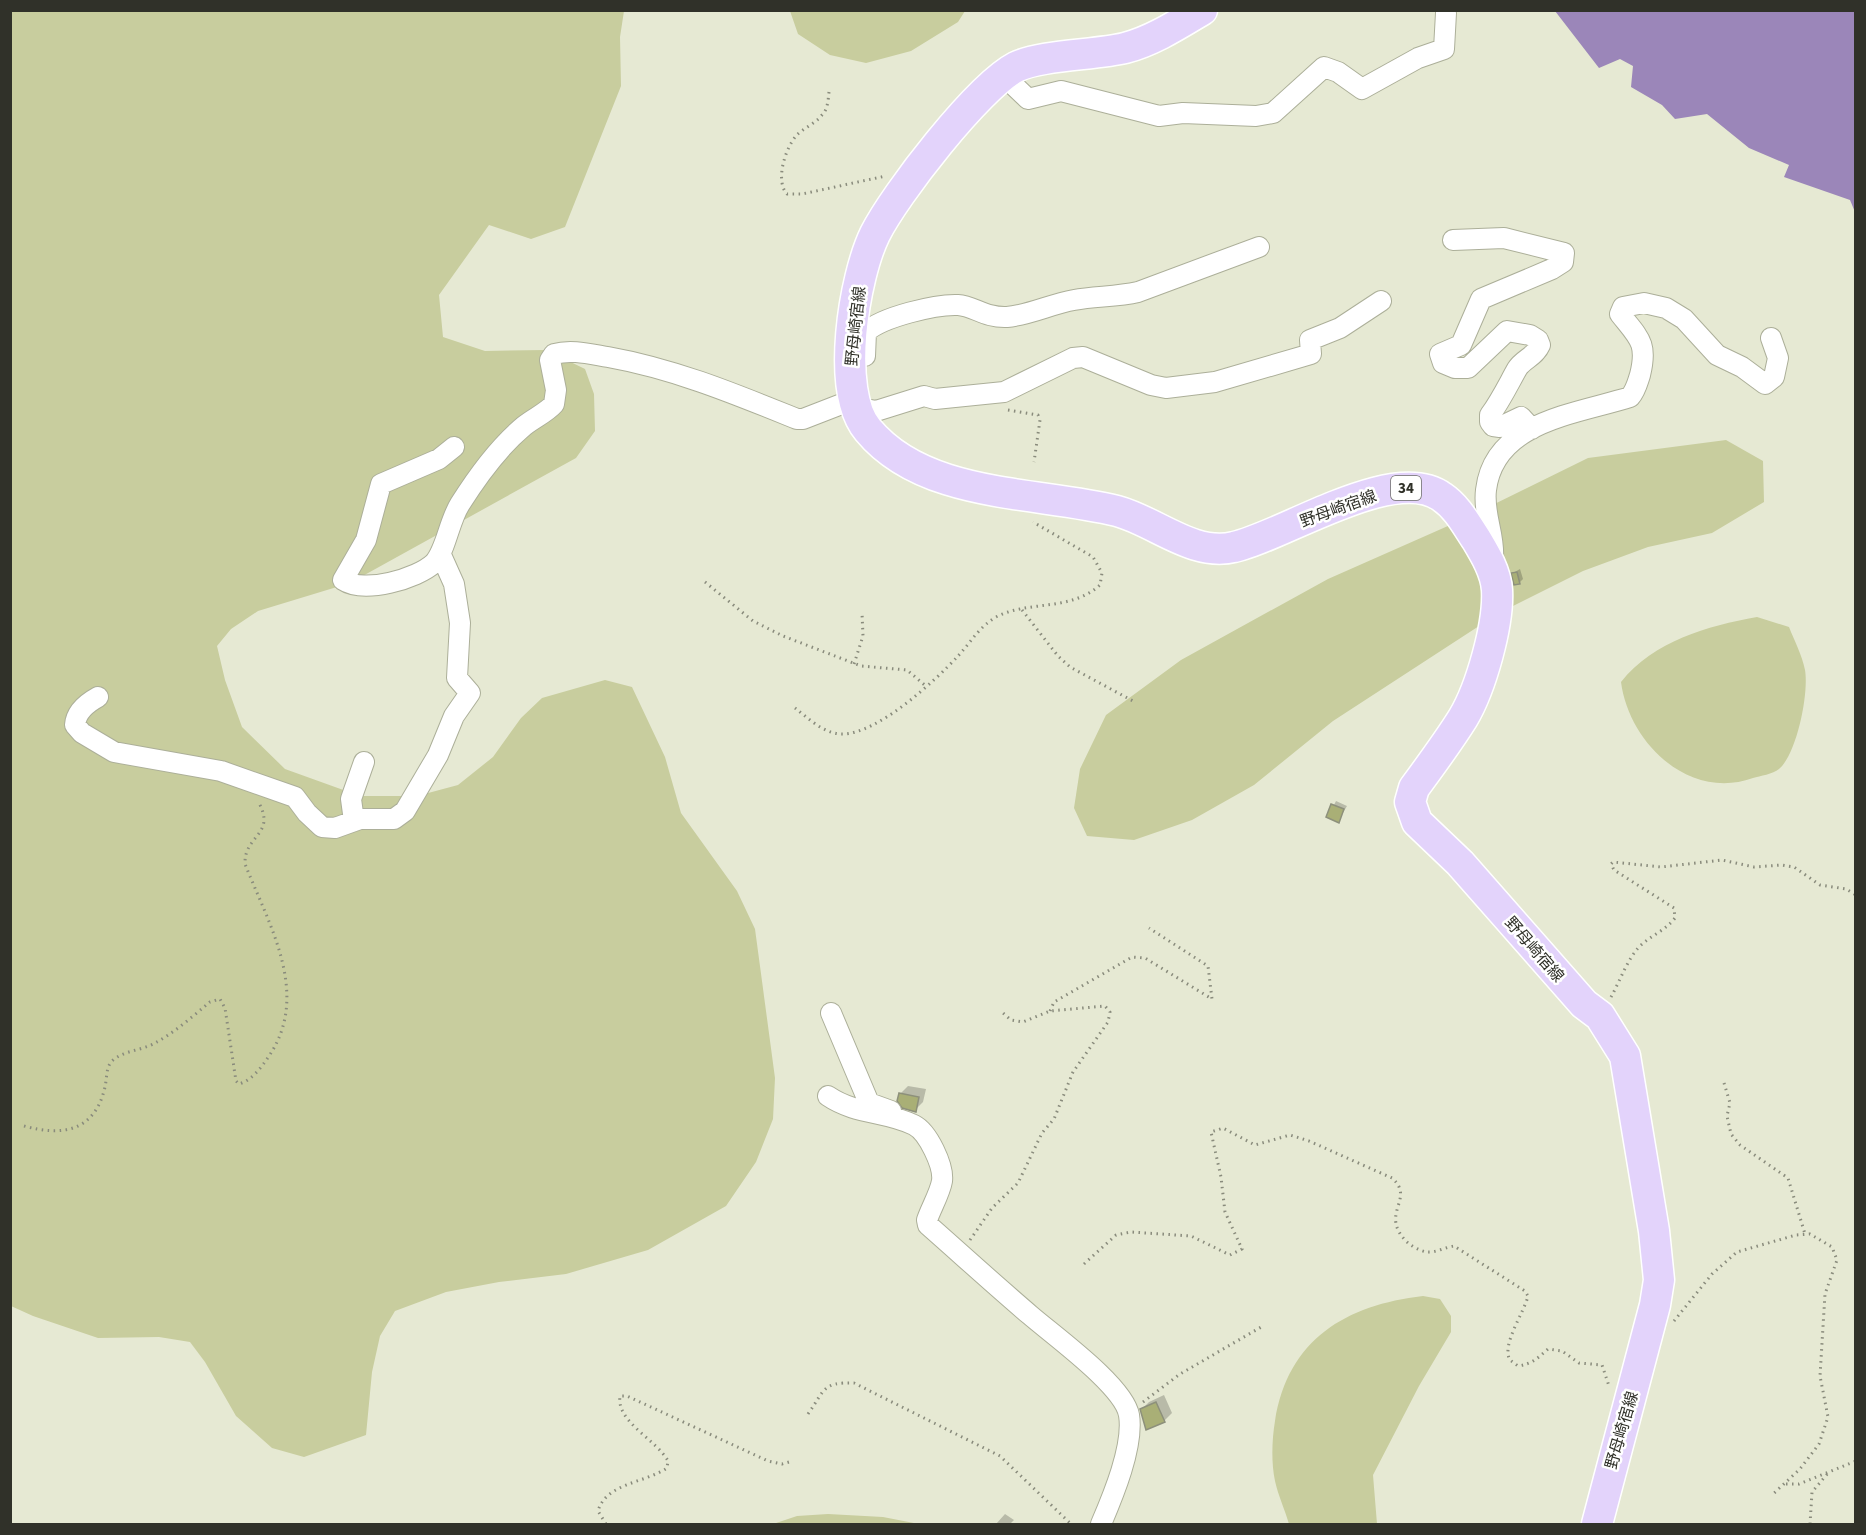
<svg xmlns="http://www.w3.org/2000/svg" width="1866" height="1535" font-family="'Source Sans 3','Noto Sans JP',sans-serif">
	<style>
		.green { fill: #c8cd9e }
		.water { fill: #9b86b9 }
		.shadow { fill: #0003 }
		.building { fill: #a9af76; stroke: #8d907b; stroke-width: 1.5 }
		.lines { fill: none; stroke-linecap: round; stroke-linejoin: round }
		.street-casing { stroke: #acaf99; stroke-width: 22 }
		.primary-casing { stroke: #fff; stroke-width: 33 }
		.path { stroke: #898b7c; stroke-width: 3; stroke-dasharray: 1.5 4.5; stroke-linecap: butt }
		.street { stroke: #fff; stroke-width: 20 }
		.primary { stroke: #e3d3fb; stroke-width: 30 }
		.labels { text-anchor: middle; stroke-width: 5; stroke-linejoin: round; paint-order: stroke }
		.shield { fill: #fff; stroke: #6e6f69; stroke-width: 1.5 }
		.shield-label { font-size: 15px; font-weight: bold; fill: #303129 }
		.street-label { font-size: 16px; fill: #303129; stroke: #fff }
	</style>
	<rect width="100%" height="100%" fill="#e6e9d3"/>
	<path class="green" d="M 10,11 L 624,11 L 620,37 L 621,86 L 565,227 L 531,239 L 489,225 L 439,295 L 443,337 L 485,351 L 546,350 L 585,369 L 594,394 L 595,431 L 576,458 L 350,583 L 258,611 L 231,629 L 217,646 L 225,680 L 242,727 L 285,769 L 360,796 L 417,796 L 458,785 L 493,757 L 521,718 L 542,698 L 605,680 L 632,687 L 665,757 L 681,813 L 737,891 L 755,929 L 775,1078 L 773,1119 L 756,1162 L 726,1206 L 648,1250 L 566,1274 L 499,1282 L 446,1292 L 395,1311 L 380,1336 L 372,1372 L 366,1435 L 304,1457 L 272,1448 L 236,1416 L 205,1362 L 190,1342 L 159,1337 L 98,1338 L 33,1316 L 11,1306 Z
		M 790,11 L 790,10 L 965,11 L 958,22 L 911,51 L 866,63 L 830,55 L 798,34 Z
		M 1726,440 L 1763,461 L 1764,502 L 1712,533 L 1648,547 L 1583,571 L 1499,613 L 1333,721 L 1254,785 L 1192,820 L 1134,840 L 1087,836 L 1074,808 L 1080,769 L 1106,715 L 1181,660 L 1328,579 L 1466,518 L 1588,458 Z
		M 1757,617 L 1789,627 C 1794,640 1802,655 1805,670 C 1809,693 1797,754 1779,769 C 1773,774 1760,776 1753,778 C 1689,801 1629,743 1621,682 C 1654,641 1707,626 1757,617 Z
		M 1423,1296 L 1440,1299 L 1451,1316 L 1451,1332 L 1419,1386 L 1373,1475 L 1377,1524 L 1289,1524 C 1285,1510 1278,1495 1275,1481 C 1271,1462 1272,1439 1275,1421 C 1288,1339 1346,1305 1423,1296 Z
		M 828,1514 L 883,1517 L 919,1524 L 773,1524 L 797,1516 Z"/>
	<path class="water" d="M 1555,11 L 1855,11 L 1855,212 L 1850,200 L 1784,177 L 1789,165 L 1749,148 L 1707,114 L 1675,119 L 1662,105 L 1631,87 L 1633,66 L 1620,59 L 1599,68 Z"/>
	<path class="shadow" d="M 1520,569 L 1523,579 L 1519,583 L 1513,573 Z
		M 1336,801 L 1347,806 L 1338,821 L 1328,817 Z
		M 908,1086 L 926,1089 L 923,1102 L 915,1110 L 900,1094 Z
		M 1164,1395 L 1172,1413 L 1164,1421 L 1141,1410 L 1149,1402 Z
		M 1005,1514 L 1014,1520 L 1010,1524 L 996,1524 Z"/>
	<path class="building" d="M 1517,572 L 1520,584 L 1514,585 L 1511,573 Z
		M 1331,804 L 1344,809 L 1339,823 L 1326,817 Z
		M 899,1093 L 919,1097 L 916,1112 L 902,1108 L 897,1101 Z
		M 1156,1402 L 1165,1422 L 1146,1430 L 1140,1409 Z"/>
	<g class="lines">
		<g class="street-casing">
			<path id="street" d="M 1004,76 L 1028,99 L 1061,91 L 1159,116 L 1183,113 L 1256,116 L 1273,113 L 1324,67 L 1338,72 L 1362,89 L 1418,58 L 1444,49 L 1446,13
				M 1453,240 L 1504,238 L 1564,253 L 1563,262 L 1552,269 L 1481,299 L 1461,345 L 1440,354 L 1443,363 L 1455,368 L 1468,368 L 1507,331 L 1530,335 L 1538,340 L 1540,345 C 1535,357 1523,359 1517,369 C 1508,385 1501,400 1490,415 L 1490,422 L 1493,426 L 1500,427 L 1521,417 L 1532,429
				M 865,356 L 866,332 C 882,317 936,304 958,305 C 974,306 985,318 1007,317 C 1030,315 1051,304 1074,300 C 1095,296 1116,297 1138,292 L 1259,247
				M 855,407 L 876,411 L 924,396 L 935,399 L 1004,392 L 1073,358 L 1083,357 L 1151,385 L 1166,388 L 1215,382 L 1311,354 L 1310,340 L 1340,328 L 1381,301
				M 454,447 L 439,459 L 381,484 L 366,540 L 343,580 C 364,594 417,579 434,563 C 446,550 449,521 460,504 C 477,477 500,446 524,426 C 534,418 546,413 554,404 L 556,390 L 550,360 L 554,354 C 571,349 590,354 608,357 C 675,369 735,394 797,419 L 803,419 L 852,400
				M 1493,558 C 1495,535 1483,514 1486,490 C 1494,421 1577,414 1630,397 C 1636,390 1637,384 1640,375 C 1648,343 1639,338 1620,314 L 1623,307 L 1644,303 L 1666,308 L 1684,319 L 1717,355 L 1742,367 L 1765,384 L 1774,377 L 1778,358 L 1771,338
				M 98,697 C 87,703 76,711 75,725 L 82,733 L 114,752 L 221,771 L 295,797 L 307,813 L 322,827 L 335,828 L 360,819 L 394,819 L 405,811 L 438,755 L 454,716 L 470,693 L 457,678 L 460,623 L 454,584 L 441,555
				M 354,821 L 351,799 L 364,762
				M 831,1013 L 869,1103 L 891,1111
				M 828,1096 C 856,1115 886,1111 914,1125 C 928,1132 944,1166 942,1181 C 940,1193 931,1208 927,1220 L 928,1225 C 962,1255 996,1286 1030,1315 C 1053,1335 1124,1386 1129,1415 C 1134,1446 1113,1496 1101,1524"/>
		</g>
		<g class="primary-casing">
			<path id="primary" d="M 1202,10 C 1177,25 1152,41 1125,48 C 1096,55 1040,55 1016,67 C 978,87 895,194 875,234 C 854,277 835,391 868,430 C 925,499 1038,491 1117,511 C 1155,521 1193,557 1234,547 C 1284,536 1394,462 1442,497 C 1457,507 1466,524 1476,539 C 1485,554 1496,572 1497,590 C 1499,624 1481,688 1463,718 C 1448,742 1431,765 1414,788 L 1410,802 L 1417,822 L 1460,863 L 1584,1004 L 1600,1016 L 1625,1056 L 1654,1231 L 1659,1280 L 1655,1305 L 1597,1524"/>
		</g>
		<path class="path" d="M 829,92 C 828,100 828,109 822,115 C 815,124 803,128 796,136 C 785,149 775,181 787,194 L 802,194 L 886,176
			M 1008,410 L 1038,415 L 1040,420 L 1034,462
			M 705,582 L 753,621 L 783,636 L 861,666 L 907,670 L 927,687
			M 1022,610 L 1058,656 L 1070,667 L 1133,701
			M 854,664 L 863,636 L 862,613
			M 795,708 C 808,718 824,734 842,734 C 878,734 935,681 958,656 C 971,642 979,627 996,617 C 1028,600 1070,612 1100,585 L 1102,573 L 1093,557 L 1033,522
			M 1611,997 C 1620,981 1627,960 1639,947 C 1651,935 1665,931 1675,918 L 1674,908 L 1614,870 L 1611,864 L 1613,862 L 1661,867 L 1722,860 L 1754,867 L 1782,865 L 1794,867 L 1820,885 L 1846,889 L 1856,895
			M 1050,1011 L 1054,1002 L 1132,957 L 1145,958 L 1212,999 L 1208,966 L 1149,928
			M 1724,1083 L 1730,1103 L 1727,1116 L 1731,1134 L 1740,1145 L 1788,1178 L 1805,1234
			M 24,1126 C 63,1137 95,1131 105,1087 C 107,1078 106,1067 112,1061 C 124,1050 141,1051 155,1043 C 174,1033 193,1016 210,1002 L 220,999 L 225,1008 L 236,1081 L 239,1084 C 252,1080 261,1068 269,1056 C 311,994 269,925 245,864 C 244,835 276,835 259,803
			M 970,1240 L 992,1208 L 1018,1183 L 1042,1133 L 1054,1119 L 1073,1072 L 1108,1022 L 1110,1012 L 1105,1006 L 1050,1011 L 1023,1022 L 1011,1020 L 1003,1013
			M 1084,1264 L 1116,1235 L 1131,1232 L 1191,1236 L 1230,1255 L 1242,1249 L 1225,1212 L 1221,1177 L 1211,1132 L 1223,1128 L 1255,1145 L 1290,1135 L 1309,1141 L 1392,1178 C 1416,1199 1379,1213 1406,1241 C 1411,1246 1420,1251 1427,1252 C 1435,1253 1446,1247 1454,1246 L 1525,1291 L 1528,1296 C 1524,1313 1501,1345 1510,1360 L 1518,1366 C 1532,1364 1538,1358 1548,1349 L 1562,1351 L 1579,1363 L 1602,1365 L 1609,1386
			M 1674,1321 L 1712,1274 L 1737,1252 L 1796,1235 L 1810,1234 L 1832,1247 L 1837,1260 L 1825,1294 L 1820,1376 L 1828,1417 L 1819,1444 L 1800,1469 L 1772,1495
			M 1143,1402 L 1180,1374 L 1263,1326
			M 808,1414 C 825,1390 822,1382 854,1383 L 1000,1456 L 1071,1524
			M 1786,1484 L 1799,1484 L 1856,1461
			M 606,1524 L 598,1511 C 606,1483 645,1483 667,1468 L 668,1461 C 657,1440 616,1422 620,1396 L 627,1396 L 768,1461 L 782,1464 L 789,1462
			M 1810,1524 L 1812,1492 L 1829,1472"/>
		<use href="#street" class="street"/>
		<use href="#primary" class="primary"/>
	</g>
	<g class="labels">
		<rect class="shield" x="1391" y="476" width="30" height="24" rx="4.5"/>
		<g class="shield-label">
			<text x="1406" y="493">34</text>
		</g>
		<g class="street-label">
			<text transform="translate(855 326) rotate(-84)" y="6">野母崎宿線</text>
			<text transform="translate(1338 508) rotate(-20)" y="6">野母崎宿線</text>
			<text transform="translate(1535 949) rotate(49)" y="6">野母崎宿線</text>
			<text transform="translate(1621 1430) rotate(-74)" y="6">野母崎宿線</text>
		</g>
	</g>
	<rect width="1866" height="1535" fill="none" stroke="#303129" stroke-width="24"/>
</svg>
